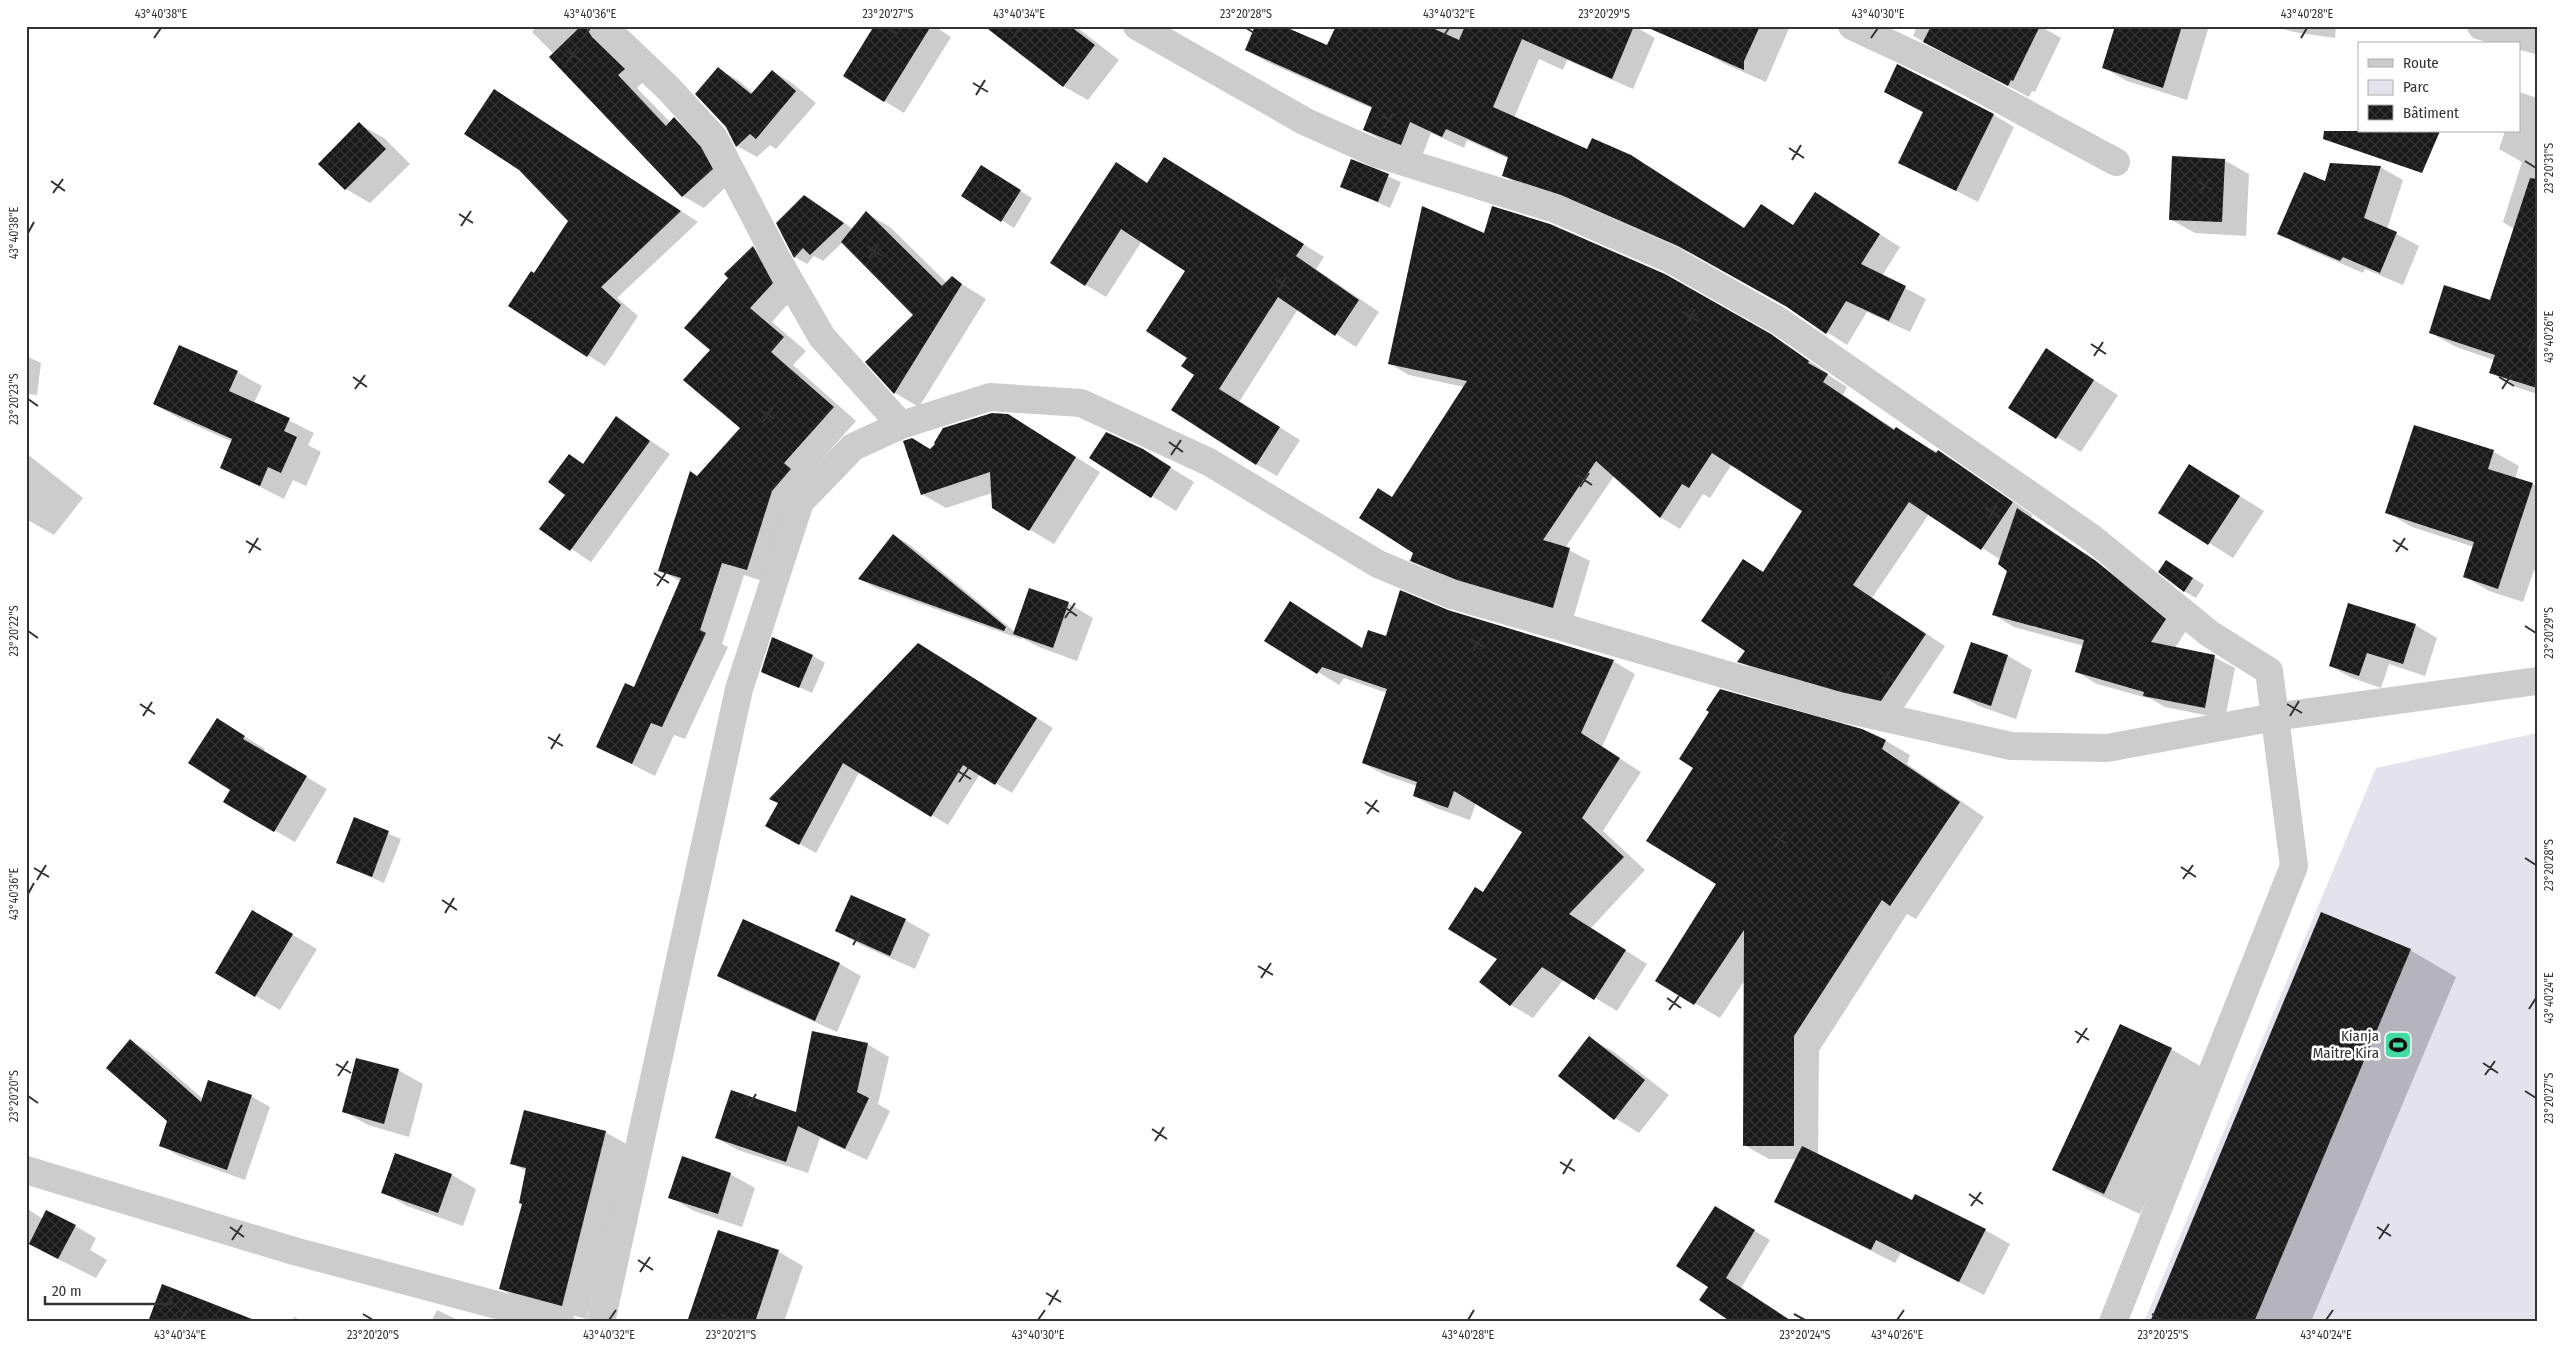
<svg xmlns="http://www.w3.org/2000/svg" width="2563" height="1348" font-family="'Fira Sans Condensed',sans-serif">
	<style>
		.park { fill: #e3e2ed }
		.shadow { fill: #0003 }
		.building { fill: url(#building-cross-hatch) }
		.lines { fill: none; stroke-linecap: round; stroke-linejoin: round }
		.street { stroke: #ccc; stroke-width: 28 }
		.ticks { fill: none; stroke: #323232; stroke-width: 2 }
		.labels { text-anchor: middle; stroke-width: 5; stroke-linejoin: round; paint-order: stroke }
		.poi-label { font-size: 15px; fill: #323232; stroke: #fff; text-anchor: end }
		.neatline { fill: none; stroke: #323232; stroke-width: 2 }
		.ticks-label { font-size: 12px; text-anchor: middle; fill: #323232 }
	</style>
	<defs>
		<pattern id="building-cross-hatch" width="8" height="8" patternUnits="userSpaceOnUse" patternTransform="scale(1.25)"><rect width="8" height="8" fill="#191919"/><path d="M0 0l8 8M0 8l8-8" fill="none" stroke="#323232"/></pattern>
	</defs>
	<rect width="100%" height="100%" fill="#fff"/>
	<path class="park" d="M 2537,733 L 2537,1322 L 2144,1322 L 2376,768 Z"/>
	<path class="shadow" d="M 531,26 L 591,26 L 644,81 L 637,88 L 671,123 L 674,119 L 694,131 L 732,181 L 704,208 L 683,196 L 571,79 L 570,70 L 532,32 L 535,28 Z
		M 875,26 L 934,26 L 951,37 L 904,113 L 844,76 Z
		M 1011,26 L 1075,26 L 1119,60 L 1088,100 L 1063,86 Z
		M 1337,26 L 1634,26 L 1655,38 L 1633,89 L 1567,60 L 1563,70 L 1539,59 L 1514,118 L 1587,151 L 1631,156 L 1746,229 L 1761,205 L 1794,226 L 1836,206 L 1900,247 L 1882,276 L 1926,299 L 1910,332 L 1867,312 L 1847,345 L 1789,307 L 1701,257 L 1583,206 L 1524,188 L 1504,176 L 1509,159 L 1467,140 L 1464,148 L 1431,133 L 1422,156 L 1385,142 L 1364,130 L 1373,109 L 1267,62 L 1246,50 L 1328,47 Z
		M 1709,26 L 1790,26 L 1766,82 L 1723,63 L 1699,49 Z
		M 1917,26 L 2040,26 L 2061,38 L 2035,92 L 2032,91 L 2029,97 L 1913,36 Z
		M 2116,26 L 2209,26 L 2187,100 L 2127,81 L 2104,68 Z
		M 2272,26 L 2336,26 L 2335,38 L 2294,32 Z
		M 718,69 L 738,80 L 753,93 L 772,71 L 792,83 L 816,103 L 776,149 L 770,145 L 757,157 L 737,146 Z
		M 1886,92 L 1994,115 L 2014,127 L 1978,202 L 1900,162 L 1924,113 Z
		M 2519,92 L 2537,98 L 2537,394 L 2516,387 L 2490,372 L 2494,360 L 2456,347 L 2431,333 L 2491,301 L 2514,229 L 2503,222 L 2522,162 L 2499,149 L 2505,131 L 2519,131 Z
		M 511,101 L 698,222 L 617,298 L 638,316 L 605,366 L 510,306 L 534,275 L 569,221 Z
		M 359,124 L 384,138 L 410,164 L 370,203 L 346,189 L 320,163 Z
		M 2224,160 L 2249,174 L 2246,236 L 2195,233 L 2170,219 Z
		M 1352,161 L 1401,182 L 1390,208 L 1342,186 Z
		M 1116,164 L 1148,184 L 1185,171 L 1324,257 L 1316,269 L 1379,312 L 1356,347 L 1298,309 L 1239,402 L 1300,440 L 1277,476 L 1256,464 L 1196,374 L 1188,357 L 1187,270 L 1142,241 L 1106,297 L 1086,285 Z
		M 2380,167 L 2403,180 L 2387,229 L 2419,246 L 2403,285 L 2365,269 L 2363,273 L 2301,246 L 2279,233 L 2325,182 Z
		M 993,174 L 1032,198 L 1014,228 L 963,196 Z
		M 817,204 L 853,229 L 866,213 L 890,227 L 947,283 L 952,278 L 986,299 L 919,407 L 895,393 L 867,362 L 915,315 L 843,242 L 823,261 L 814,256 L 807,264 L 795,257 L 777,223 Z
		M 1485,235 L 1664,275 L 1791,348 L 1829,374 L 1828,375 L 1847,387 L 1843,395 L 1896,430 L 1959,464 L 2033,515 L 2031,518 L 2116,575 L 2186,631 L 2175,648 L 2214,657 L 2235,668 L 2225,719 L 2165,707 L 2151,699 L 2097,684 L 2077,672 L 2084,646 L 2014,627 L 1994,615 L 2009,570 L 2001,560 L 1929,514 L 1872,598 L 1945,646 L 1901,712 L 1759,673 L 1739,661 L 1746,650 L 1743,561 L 1764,572 L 1804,511 L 1732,464 L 1710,498 L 1703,494 L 1680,529 L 1660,517 L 1614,476 L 1565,548 L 1590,561 L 1573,619 L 1479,591 L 1432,572 L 1412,560 L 1414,552 L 1393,498 L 1464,387 L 1409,375 L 1389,363 Z
		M 753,248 L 775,261 L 795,296 L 772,322 L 806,351 L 793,365 L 856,421 L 806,477 L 769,583 L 744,575 L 722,644 L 728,647 L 685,739 L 674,735 L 655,776 L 598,747 L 634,689 L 681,582 L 660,570 L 698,477 L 742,428 L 711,350 L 730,278 Z
		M 2046,350 L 2118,395 L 2081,452 L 2009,407 Z
		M 26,356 L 41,363 L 37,395 L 26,394 Z
		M 237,372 L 262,386 L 254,403 L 314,433 L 308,445 L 321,452 L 306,486 L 293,480 L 284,499 L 221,467 L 233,442 L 179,418 L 154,404 Z
		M 1008,415 L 1100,472 L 1054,544 L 994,508 L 992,493 L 946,508 L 922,494 L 931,450 Z
		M 617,418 L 670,454 L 591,562 L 542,529 L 567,494 L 569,456 L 584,464 Z
		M 2415,426 L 2494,452 L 2519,466 L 2515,479 L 2537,486 L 2537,571 L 2534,570 L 2523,602 L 2489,591 L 2464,576 L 2474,547 L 2412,527 L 2386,512 Z
		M 1142,450 L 1194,482 L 1176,511 L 1091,458 Z
		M 26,453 L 83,498 L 54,535 L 26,519 Z
		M 2189,465 L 2264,511 L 2233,558 L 2160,512 Z
		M 894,535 L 910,545 L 1015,632 L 1068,603 L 1093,618 L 1077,661 L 1039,647 L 1022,638 L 1021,639 L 876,588 L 860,579 Z
		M 2178,568 L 2204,585 L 2196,598 L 2184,591 Z
		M 1447,611 L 1613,661 L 1635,674 L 1602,747 L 1641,772 L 1603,831 L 1645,870 L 1591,928 L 1647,964 L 1617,1011 L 1564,979 L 1533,1018 L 1511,1005 L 1483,893 L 1523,832 L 1476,803 L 1470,820 L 1436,808 L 1414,796 L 1417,786 L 1385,775 L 1363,763 L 1387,693 L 1344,678 L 1339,685 L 1266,640 L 1367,652 L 1386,637 Z
		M 2415,625 L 2437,638 L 2425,676 L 2389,664 L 2381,688 L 2352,678 L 2330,666 Z
		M 1983,647 L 2008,656 L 2032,670 L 2016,719 L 1979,706 L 1954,692 Z
		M 935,654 L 1053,728 L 1012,793 L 980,774 L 948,825 L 860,771 L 816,853 L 767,826 Z
		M 813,656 L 825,663 L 812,693 L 763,671 Z
		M 218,720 L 265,749 L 263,752 L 327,789 L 295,842 L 225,802 L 232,789 Z
		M 1886,741 L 1910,755 L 1907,764 L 1984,817 L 1916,919 L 1907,914 L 1819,1051 L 1818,1156 L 1913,1201 L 1985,1230 L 2010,1244 L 1984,1295 L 1901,1253 L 1895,1263 L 1775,1202 L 1796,1159 L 1769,1159 L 1744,1145 L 1745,980 L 1720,1018 L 1657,981 Z
		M 354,819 L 401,839 L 384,883 L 337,862 Z
		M 253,912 L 317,949 L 280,1010 L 217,973 Z
		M 905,920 L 930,934 L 915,969 L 861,945 L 837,931 Z
		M 2410,950 L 2456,977 L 2311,1322 L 2151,1322 Z
		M 840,964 L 861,976 L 837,1032 L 740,988 L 719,976 Z
		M 1589,1038 L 1614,1052 L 1669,1095 L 1639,1133 L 1615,1118 Z
		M 130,1041 L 149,1052 L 203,1099 L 251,1096 L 270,1107 L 245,1180 L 179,1156 L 160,1145 L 169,1120 Z
		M 867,1044 L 889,1057 L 878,1104 L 890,1111 L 867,1160 L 820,1138 L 808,1173 L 738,1150 L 716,1138 L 797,1113 Z
		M 2171,1049 L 2207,1070 L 2140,1214 L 2089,1190 L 2054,1169 Z
		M 398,1070 L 423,1084 L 409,1137 L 368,1125 L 343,1111 Z
		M 605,1132 L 630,1146 L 587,1319 L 525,1303 L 501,1289 L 523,1204 L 526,1171 L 512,1163 Z
		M 730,1174 L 755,1188 L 742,1227 L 694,1211 L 670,1197 Z
		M 452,1175 L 476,1189 L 463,1226 L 407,1206 L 383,1192 Z
		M 26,1208 L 43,1219 L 75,1226 L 96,1238 L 90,1250 L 107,1260 L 96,1278 L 26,1243 Z
		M 1731,1217 L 1770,1240 L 1741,1288 L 1710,1286 Z
		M 719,1231 L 779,1252 L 803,1266 L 784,1322 L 688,1322 Z
		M 437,1310 L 462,1322 L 431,1322 Z
		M 294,1317 L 306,1322 L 292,1322 Z"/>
	<path class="building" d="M 581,26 L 585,26 L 592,37 L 625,69 L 618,75 L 666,126 L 674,117 L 701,147 L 713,169 L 682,197 L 549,57 Z
		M 874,26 L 931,26 L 884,102 L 843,76 Z
		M 984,26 L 1070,26 L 1095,45 L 1063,87 Z
		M 1255,26 L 1283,26 L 1327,45 L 1336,26 L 1428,26 L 1459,40 L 1465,26 L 1634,26 L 1612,79 L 1522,39 L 1493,107 L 1587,149 L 1592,138 L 1631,155 L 1744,228 L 1761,204 L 1793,225 L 1815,192 L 1880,234 L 1861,264 L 1906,286 L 1889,321 L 1846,301 L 1826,334 L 1787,307 L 1678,246 L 1561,195 L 1502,176 L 1508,157 L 1446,129 L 1442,137 L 1410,122 L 1401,145 L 1363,130 L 1372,107 L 1245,50 Z
		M 1644,26 L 1760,26 L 1744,61 L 1744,70 Z
		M 1931,26 L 2040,26 L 2013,81 L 2011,80 L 2008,86 L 1923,42 Z
		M 2115,26 L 2182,26 L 2163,88 L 2102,68 Z
		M 1897,64 L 1994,114 L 1956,191 L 1898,163 L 1923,112 L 1884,92 Z
		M 718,67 L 751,94 L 772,70 L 796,91 L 756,139 L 750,134 L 736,147 L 726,127 L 695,94 Z
		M 494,89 L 681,211 L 601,287 L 621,305 L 587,357 L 508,306 L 531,271 L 534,273 L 568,221 L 519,170 L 464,134 Z
		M 359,122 L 386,149 L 345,190 L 318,164 Z
		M 2324,131 L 2440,131 L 2422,173 L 2323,139 Z
		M 2172,156 L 2225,159 L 2222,222 L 2169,220 Z
		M 1164,157 L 1304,244 L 1296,256 L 1359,300 L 1335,336 L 1278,297 L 1219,389 L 1280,427 L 1256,465 L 1171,410 L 1194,375 L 1181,366 L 1187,358 L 1146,331 L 1185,271 L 1121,229 L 1085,286 L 1050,263 L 1116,162 L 1147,183 Z
		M 1351,159 L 1389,174 L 1378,202 L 1340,187 Z
		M 2330,163 L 2381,166 L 2364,218 L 2397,232 L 2380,273 L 2343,257 L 2340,261 L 2277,234 L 2304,172 L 2325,181 Z
		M 981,165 L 1021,190 L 1001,222 L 961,196 Z
		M 2530,178 L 2537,179 L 2537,388 L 2489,373 L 2495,355 L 2429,333 L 2444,285 L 2490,300 Z
		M 804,195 L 844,223 L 810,255 L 803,248 L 794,258 L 776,223 Z
		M 1422,206 L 1484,233 L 1492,206 L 1550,224 L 1665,274 L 1771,334 L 1809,361 L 1808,363 L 1828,374 L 1823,382 L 1894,430 L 1896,427 L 1936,453 L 1938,450 L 2013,502 L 1981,550 L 1909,502 L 1853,585 L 1926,634 L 1881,701 L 1841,692 L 1737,662 L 1745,651 L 1701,621 L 1743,559 L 1763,572 L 1802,511 L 1712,453 L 1689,488 L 1682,484 L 1660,518 L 1596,461 L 1543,540 L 1570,548 L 1553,608 L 1457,580 L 1410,561 L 1413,553 L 1359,518 L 1378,488 L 1392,497 L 1467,381 L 1388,364 Z
		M 866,211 L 942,286 L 952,276 L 962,284 L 894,394 L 865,362 L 913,315 L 841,242 Z
		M 753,246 L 773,283 L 750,308 L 784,337 L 771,352 L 834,407 L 784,463 L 791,469 L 772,491 L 747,570 L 722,563 L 700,630 L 706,633 L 662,727 L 651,723 L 632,764 L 596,747 L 625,683 L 634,687 L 681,578 L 658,571 L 690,471 L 697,476 L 740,428 L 683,380 L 710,350 L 684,328 L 728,278 L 724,274 Z
		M 179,345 L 238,371 L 229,391 L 290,418 L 284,431 L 297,437 L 281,473 L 268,467 L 260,486 L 220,468 L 232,439 L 153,404 Z
		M 2046,348 L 2094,380 L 2056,439 L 2008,408 Z
		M 992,413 L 1008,414 L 1076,457 L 1029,531 L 992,508 L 990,472 L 921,495 L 903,441 L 912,438 L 930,449 L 935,444 L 934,443 L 943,428 Z
		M 616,416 L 650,441 L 570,551 L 539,529 L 565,495 L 548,482 L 569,454 L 583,464 Z
		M 2414,425 L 2494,450 L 2488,469 L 2533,483 L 2498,589 L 2463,577 L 2474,542 L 2385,513 Z
		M 1106,432 L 1143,449 L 1171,467 L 1151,498 L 1089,458 Z
		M 2189,464 L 2240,496 L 2208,545 L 2158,513 Z
		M 2017,508 L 2096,561 L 2166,619 L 2151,642 L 2215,655 L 2205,708 L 2143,696 L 2144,692 L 2075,672 L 2084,640 L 1992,615 L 2007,571 L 1998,564 Z
		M 893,534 L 1006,627 L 1004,631 L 858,579 Z
		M 2166,560 L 2193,578 L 2184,592 L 2158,572 Z
		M 1029,588 L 1069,602 L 1053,648 L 1013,634 Z
		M 1400,590 L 1448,610 L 1614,660 L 1581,733 L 1620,758 L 1582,818 L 1624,857 L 1569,914 L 1626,950 L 1594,1000 L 1542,967 L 1510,1006 L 1479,982 L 1497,959 L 1448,929 L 1475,887 L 1483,892 L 1522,832 L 1454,791 L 1448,808 L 1413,796 L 1417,782 L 1362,763 L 1387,689 L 1322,667 L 1317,674 L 1264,641 L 1290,601 L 1362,648 L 1368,630 L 1386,636 Z
		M 2348,603 L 2416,624 L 2403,664 L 2367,653 L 2359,676 L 2329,666 Z
		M 772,637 L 813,655 L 799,688 L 761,672 Z
		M 1971,642 L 2008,655 L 1991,706 L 1953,693 Z
		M 918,643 L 1037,718 L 995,785 L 963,765 L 931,817 L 843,763 L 799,845 L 765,826 L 778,803 L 769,799 Z
		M 1720,689 L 1862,729 L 1886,740 L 1882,749 L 1960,802 L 1890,906 L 1882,900 L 1794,1036 L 1794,1146 L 1743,1146 L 1744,930 L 1694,1005 L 1655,981 L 1716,884 L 1646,841 L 1693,768 L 1679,759 L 1709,712 L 1706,710 Z
		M 217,718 L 245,736 L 243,739 L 307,776 L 274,832 L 223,802 L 230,790 L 188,763 Z
		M 354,817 L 389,831 L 372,877 L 336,863 Z
		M 851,895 L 906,919 L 890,956 L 835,931 Z
		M 252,910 L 293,934 L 255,997 L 215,973 Z
		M 2321,912 L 2411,949 L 2254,1322 L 2150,1322 Z
		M 743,919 L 840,963 L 815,1021 L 717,976 Z
		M 2120,1024 L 2172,1048 L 2104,1194 L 2052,1170 Z
		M 812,1031 L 868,1043 L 857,1092 L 869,1098 L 845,1149 L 798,1126 L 786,1162 L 715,1138 L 731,1090 L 796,1112 Z
		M 1589,1036 L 1645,1080 L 1614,1120 L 1558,1076 Z
		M 130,1039 L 201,1102 L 208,1080 L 252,1095 L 227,1170 L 159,1146 L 167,1121 L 106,1068 Z
		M 356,1058 L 399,1069 L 384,1124 L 342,1112 Z
		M 524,1110 L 606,1131 L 562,1306 L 499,1289 L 522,1204 L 519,1203 L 526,1168 L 510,1164 Z
		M 1802,1146 L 1912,1200 L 1915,1194 L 1986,1229 L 1959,1282 L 1876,1240 L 1871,1250 L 1774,1202 Z
		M 395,1153 L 452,1174 L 438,1213 L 381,1193 Z
		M 682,1156 L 731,1173 L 718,1214 L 668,1198 Z
		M 1715,1206 L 1755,1230 L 1726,1278 L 1793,1322 L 1731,1322 L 1699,1300 L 1708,1287 L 1676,1266 Z
		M 46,1210 L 76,1225 L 58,1259 L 29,1244 Z
		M 718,1230 L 779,1250 L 755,1322 L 687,1322 Z
		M 162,1284 L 252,1319 L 251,1322 L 148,1322 Z"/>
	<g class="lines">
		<path class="street" d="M 603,26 L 669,89 L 714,138 L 777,259 L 822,337 L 901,425
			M 1137,26 L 1306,122 L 1378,154 L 1555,209 L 1672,260 L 1779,321 L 2092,538 L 2210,634 L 2269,671 L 2294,866 L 2113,1322
			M 1852,26 L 1944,69 L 2116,162
			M 2481,26 L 2537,40
			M 26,1170 L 294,1251 L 561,1322
			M 601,1322 L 739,689 L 800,502 L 853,447 L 901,425 L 990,397 L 1081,403 L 1209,462 L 1378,564 L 1452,595 L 1837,707 L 2011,746 L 2107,748 L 2275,717 L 2537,681"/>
	</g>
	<path class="ticks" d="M 888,28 L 898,34M 1246,28 L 1256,34M 1604,28 L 1614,34M 154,38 L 161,28M 583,38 L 590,28M 1013,38 L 1019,28M 1442,38 L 1449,28M 1871,38 L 1878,28M 2301,38 L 2307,28M 565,50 L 580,60M 567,62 L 577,48M 973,83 L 988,92M 976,95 L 985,80M 1381,115 L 1396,125M 1384,128 L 1393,113M 1789,148 L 1804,158M 1792,160 L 1801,145M 2525,161 L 2536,168M 51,181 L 65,191M 2197,181 L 2212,190M 53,193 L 63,179M 2200,193 L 2210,178M 459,214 L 473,223M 461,226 L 471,211M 28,233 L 34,222M 867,246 L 882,256M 869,258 L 879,244M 1275,279 L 1290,289M 1278,291 L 1287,276M 1683,312 L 1698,321M 1686,324 L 1695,309M 2091,344 L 2106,354M 2529,348 L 2536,337M 2094,356 L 2103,342M 353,377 L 367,387M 2499,377 L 2514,386M 355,389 L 365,375M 2502,389 L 2512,374M 28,399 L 38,406M 761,410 L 775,419M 763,422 L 773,407M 1169,442 L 1183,452M 1171,455 L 1181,440M 1577,475 L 1592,485M 1580,487 L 1589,473M 1985,508 L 2000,517M 1988,520 L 1997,505M 2393,540 L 2408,550M 246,541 L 261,550M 2396,552 L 2405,538M 249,553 L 258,538M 654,573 L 669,583M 657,586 L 667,571M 1063,606 L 1077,616M 1065,618 L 1075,603M 2525,626 L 2536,633M 28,631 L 38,638M 1471,639 L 1485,648M 1473,651 L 1483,636M 1879,671 L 1894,681M 1882,683 L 1891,669M 140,704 L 155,714M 2287,704 L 2302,713M 143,716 L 152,702M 2290,716 L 2299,701M 548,737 L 563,746M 551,749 L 560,734M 956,770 L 971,779M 959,782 L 969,767M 1365,802 L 1379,812M 1367,814 L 1377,800M 1773,835 L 1787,844M 1775,847 L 1785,832M 2525,858 L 2536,865M 2181,867 L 2196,877M 34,868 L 49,877M 2183,879 L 2193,865M 37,880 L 46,865M 28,894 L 34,883M 442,900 L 457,910M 445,913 L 454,898M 850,933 L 865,943M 853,945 L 862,930M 1258,966 L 1273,975M 1261,978 L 1271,963M 1667,998 L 1681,1008M 2529,1009 L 2536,998M 1669,1010 L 1679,996M 2075,1031 L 2089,1040M 2077,1043 L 2087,1028M 2483,1063 L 2498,1073M 336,1064 L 351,1073M 2485,1075 L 2495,1061M 338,1076 L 348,1061M 2525,1091 L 2536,1098M 28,1096 L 38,1103M 744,1097 L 759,1106M 747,1109 L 756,1094M 1152,1129 L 1167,1139M 1155,1141 L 1164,1127M 1560,1162 L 1575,1171M 1563,1174 L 1572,1159M 1969,1194 L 1983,1204M 1971,1206 L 1981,1192M 230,1227 L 244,1237M 2377,1227 L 2391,1236M 2379,1239 L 2389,1224M 232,1240 L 242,1225M 638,1260 L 653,1270M 640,1272 L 650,1257M 1046,1293 L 1061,1302M 1049,1305 L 1058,1290M 363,1314 L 373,1320M 721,1314 L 731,1320M 1794,1314 L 1805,1320M 2152,1314 L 2163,1320M 180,1320 L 187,1310M 609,1320 L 616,1310M 1038,1320 L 1045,1310M 1468,1320 L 1474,1310M 1897,1320 L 1904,1310M 2326,1320 L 2333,1310"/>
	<defs>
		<g id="stadium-square" transform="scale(1.4375)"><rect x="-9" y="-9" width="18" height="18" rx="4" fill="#42dba2" stroke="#fff"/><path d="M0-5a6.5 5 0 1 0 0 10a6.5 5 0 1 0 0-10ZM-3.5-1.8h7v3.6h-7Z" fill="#111"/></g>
	</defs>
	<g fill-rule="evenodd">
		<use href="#stadium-square" x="2398" y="1045"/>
	</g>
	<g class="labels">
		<g class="poi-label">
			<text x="2379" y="1041">Kianja<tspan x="2379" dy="17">Maitre Kira</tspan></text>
		</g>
	</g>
	<rect width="2563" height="1348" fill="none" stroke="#ffffff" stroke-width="55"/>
	<rect x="2358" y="42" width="162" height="90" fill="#ffffff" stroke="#adadad"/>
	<rect x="2368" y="59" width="25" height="8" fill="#cccccc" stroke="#adadad"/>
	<text x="2403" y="68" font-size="15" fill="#323232">Route</text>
	<rect x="2368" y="80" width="25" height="15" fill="#e3e2ed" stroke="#adadad"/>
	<text x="2403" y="92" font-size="15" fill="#323232">Parc</text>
	<rect x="2368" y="105" width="25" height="15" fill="url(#building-cross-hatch)" stroke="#adadad"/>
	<text x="2403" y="118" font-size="15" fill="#323232">Bâtiment</text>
	<path d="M45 1296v8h126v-8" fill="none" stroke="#323232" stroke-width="2.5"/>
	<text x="52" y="1296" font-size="15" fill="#323232" stroke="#ffffff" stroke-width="4" paint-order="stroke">20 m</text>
	<rect x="28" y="28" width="2508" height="1292" class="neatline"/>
	<g class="ticks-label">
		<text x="161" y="18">43°40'38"E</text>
		<text x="590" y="18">43°40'36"E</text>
		<text x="888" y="18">23°20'27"S</text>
		<text x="1019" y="18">43°40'34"E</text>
		<text x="1246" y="18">23°20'28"S</text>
		<text x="1449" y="18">43°40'32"E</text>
		<text x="1604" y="18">23°20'29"S</text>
		<text x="1878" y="18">43°40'30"E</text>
		<text x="2307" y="18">43°40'28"E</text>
		<text transform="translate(2549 168) rotate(-90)" y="4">23°20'31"S</text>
		<text transform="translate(14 233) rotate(-90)" y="4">43°40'38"E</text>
		<text transform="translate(2549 337) rotate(-90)" y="4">43°40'26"E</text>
		<text transform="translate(14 399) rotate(-90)" y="4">23°20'23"S</text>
		<text transform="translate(14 631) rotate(-90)" y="4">23°20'22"S</text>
		<text transform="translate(2549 633) rotate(-90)" y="4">23°20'29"S</text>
		<text transform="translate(2549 865) rotate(-90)" y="4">23°20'28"S</text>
		<text transform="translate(14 894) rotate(-90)" y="4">43°40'36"E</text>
		<text transform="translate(2549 998) rotate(-90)" y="4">43°40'24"E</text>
		<text transform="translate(14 1096) rotate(-90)" y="4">23°20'20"S</text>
		<text transform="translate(2549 1098) rotate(-90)" y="4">23°20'27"S</text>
		<text x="180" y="1339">43°40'34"E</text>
		<text x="373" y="1339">23°20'20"S</text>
		<text x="609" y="1339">43°40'32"E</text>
		<text x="731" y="1339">23°20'21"S</text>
		<text x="1038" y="1339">43°40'30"E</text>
		<text x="1468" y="1339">43°40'28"E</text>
		<text x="1805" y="1339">23°20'24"S</text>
		<text x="1897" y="1339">43°40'26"E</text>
		<text x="2163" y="1339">23°20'25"S</text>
		<text x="2326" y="1339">43°40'24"E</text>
	</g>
</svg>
